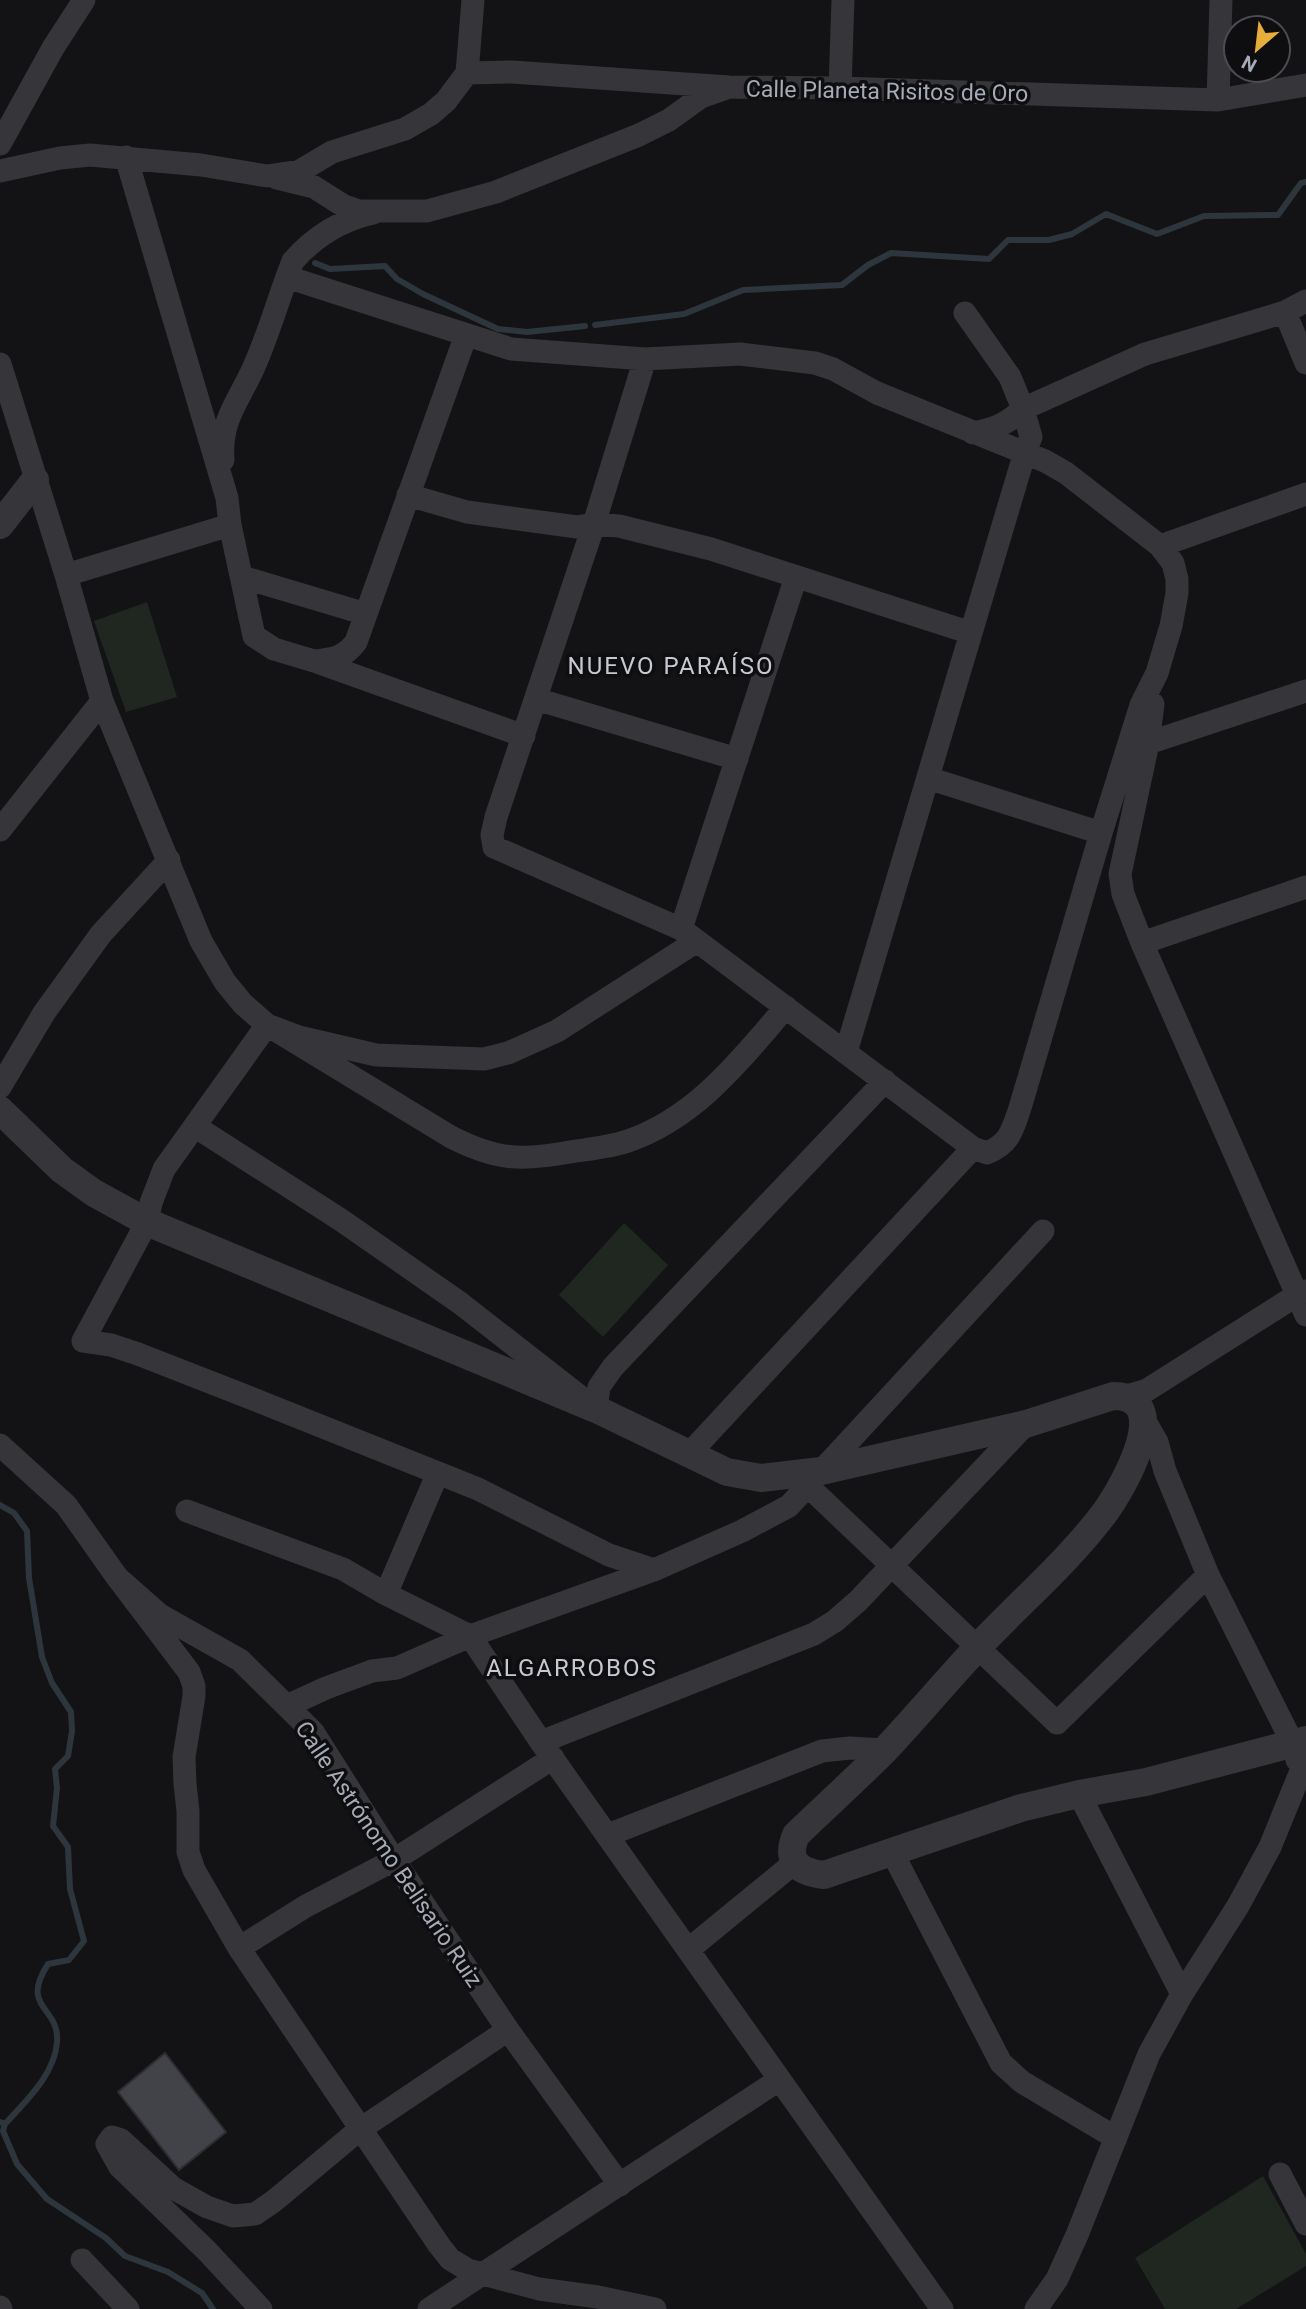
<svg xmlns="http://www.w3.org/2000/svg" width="1306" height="2309" font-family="Roboto,sans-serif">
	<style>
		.green { fill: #202721 }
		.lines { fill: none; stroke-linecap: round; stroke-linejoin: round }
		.stream { stroke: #2e363d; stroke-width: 6 }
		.building { fill: #424348; stroke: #2e2d31; stroke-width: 2 }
		.minor { stroke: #35353a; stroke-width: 23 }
		.tertiary { stroke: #35353a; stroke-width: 28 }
		.labels { text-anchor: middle; stroke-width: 7; stroke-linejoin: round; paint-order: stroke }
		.street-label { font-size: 23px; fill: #a6aab4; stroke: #0e0e10 }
		.neighbourhood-label { font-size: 24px; letter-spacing: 2px; fill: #c7c9d1; stroke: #0e0e10 }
	</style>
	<rect width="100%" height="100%" fill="#131315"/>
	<path class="green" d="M 147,602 L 177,697 L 126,712 L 94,621 Z
		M 624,1223 L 668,1265 L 603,1337 L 559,1295 Z
		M 1263,2176 L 1306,2254 L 1306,2266 L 1236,2309 L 1165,2309 L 1135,2258 Z"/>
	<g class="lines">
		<path class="stream" d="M 315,263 L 330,269 L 385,266 L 397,279 L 423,294 L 498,329 L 527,332 L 585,326
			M 595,325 L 684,314 L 743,290 L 842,285 L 868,265 L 891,253 L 989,259 L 1008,240 L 1049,240 L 1072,234 L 1106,214 L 1157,234 L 1204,216 L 1278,215 L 1301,183 L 1306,182
			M 0,1505 L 14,1513 L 27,1531 L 29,1578 L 42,1657 L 52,1683 L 71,1712 L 72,1731 L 68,1756 L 55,1769 L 57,1788 L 53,1826 L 68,1847 L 70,1889 L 84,1941 L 69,1960 L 48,1964 C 19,2009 60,2006 57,2042 C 55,2074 26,2101 5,2124
			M 0,2122 L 5,2124 L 3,2131 L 17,2164 L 47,2199 L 106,2238 L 125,2256 L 168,2272 L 202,2293 L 213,2309"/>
	</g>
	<path class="building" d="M 165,2053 L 226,2132 L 179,2170 L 118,2092 Z"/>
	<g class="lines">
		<path class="minor" d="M 467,73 L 512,72 L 729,87 L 840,88 L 1218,100 L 1306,85
			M 840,88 L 843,0
			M 1218,100 L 1221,0
			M 0,144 L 53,48 L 84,0
			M 126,157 L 227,498 L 230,525 L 254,636 L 274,649 L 314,661 L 524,736
			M 0,171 L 60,158 L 90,155 L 201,165 L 267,176 L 300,171 L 332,152 L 405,129 L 431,114 L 446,101 L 467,73 L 473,0
			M 277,178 L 314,187 L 344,206 L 359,211 L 427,211 L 496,192 L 639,135 L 669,120 L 701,97 L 724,89
			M 287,277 L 511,349 L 645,359 L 740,354 L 815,363 L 833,369 L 877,393 L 1045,461 L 1066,473 L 1160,546 L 1173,563 L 1177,579 L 1177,593 L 1171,626 L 1157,673 L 1141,705 L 1101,833 L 1020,1108 C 1012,1131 1010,1143 987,1153 L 973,1148 L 689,1454
			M 1285,312 L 1306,363
			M 645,359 L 594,524 L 496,817 L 492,835 L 494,847 L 681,929 L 973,1148
			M 0,364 L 66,575 L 102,701 L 201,941 L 225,982 L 243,1004 L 267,1025 L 451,1137 C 496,1160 521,1161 570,1152 C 589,1149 610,1147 628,1141 C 697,1117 740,1060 786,1007
			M 973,433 C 994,429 1007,424 1023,409 L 1145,354 L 1285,312 L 1306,301
			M 223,460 C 220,420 238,402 253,369 C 269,334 279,296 293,261 C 315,236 341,220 373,213
			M 408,495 L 467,512 L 577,527 L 594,524 L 619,526 L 711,549 L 971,633
			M 1160,546 L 1306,494
			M 66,575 L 230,525
			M 242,577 L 366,614
			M 314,661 C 333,659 344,658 356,642 L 466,335
			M 536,699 L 737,759
			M 1153,704 L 1148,743 L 1120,874 L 1123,894 L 1142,943 L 1306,1315
			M 1148,743 L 1306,691
			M 928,778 L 1101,833
			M 0,830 L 102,701
			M 681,929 L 796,577
			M 1142,943 L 1306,887
			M 846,1052 L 1025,452 L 1031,437 L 1023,409 L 1010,377 L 965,313
			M 0,1087 L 44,1013 L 101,934 L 169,860
			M 196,1127 L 341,1220 L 460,1303 L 596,1409 L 599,1387 L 613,1367 L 885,1081
			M 1127,1396 L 1147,1390 L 1297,1295 L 1306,1291
			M 1142,1416 L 1157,1442 L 1165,1471 L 1208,1575 L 1293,1744 L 1297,1760
			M 0,1445 L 66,1505 L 117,1577 L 160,1615 L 240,1660 L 313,1732 L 394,1860 L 508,2030 L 620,2185
			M 808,1486 L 1057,1723 L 1208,1575
			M 187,1511 L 343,1569 L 386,1594 L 470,1636 L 541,1742 L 942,2309
			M 654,1570 L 609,1555 L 478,1489 L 243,1395 L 138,1354 L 111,1345 L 83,1341 L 147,1222 L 151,1203 L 164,1169 L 267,1025 L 299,1037 L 376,1055 L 484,1059 L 508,1053 L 557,1031 L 697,941
			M 117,1577 L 189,1672 L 194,1686 L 194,1696 L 184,1757 L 185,1784 L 188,1811 L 188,1852 L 194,1870 L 239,1948 L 439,2245 L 450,2259 L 468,2270 L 539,2289 L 598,2297 L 655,2309
			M 386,1594 L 437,1475
			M 287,1706 L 326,1688 L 372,1671 L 397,1668 L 470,1636 L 654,1570 L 742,1531 L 789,1506 L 1043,1231
			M 541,1742 L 814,1634 L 835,1621 L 858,1601 L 1026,1424
			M 1079,1794 L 1182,1994
			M 608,1835 L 822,1751 L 850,1748 L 885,1750
			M 892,1852 L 1001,2063 L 1022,2082 L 1116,2138
			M 239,1948 L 306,1906 L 394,1860 L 553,1758
			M 688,1950 L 794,1863
			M 1280,2174 L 1306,2224
			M 82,2260 L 128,2309
			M 0,2307 L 1,2309
			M 261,2309 L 207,2251 L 120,2167 L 107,2144 L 112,2137 L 121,2140 L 173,2188 L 207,2207 L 233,2216 L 255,2214 L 274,2201 L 359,2130 L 508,2030
			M 429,2309 L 779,2080
			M 1036,2309 L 1057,2279 L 1077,2235 L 1149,2054 L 1182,1994 L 1238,1906 L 1270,1847 L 1301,1771"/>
		<path class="tertiary" d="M 0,525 L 35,480
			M 0,1110 L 62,1170 L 94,1193 L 147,1222 L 596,1409 L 727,1472 L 761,1478 L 821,1471 L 1026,1424 L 1113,1396 C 1176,1396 1123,1487 1106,1511 C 1069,1561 1020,1602 978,1647 C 946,1681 917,1716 885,1750 C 856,1779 826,1806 796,1835 C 785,1861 798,1872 824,1875 L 1021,1808 L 1079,1794 L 1146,1782 L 1306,1740"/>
	</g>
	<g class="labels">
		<g class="street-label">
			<text transform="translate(887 91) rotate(1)" y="8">Calle Planeta Risitos de Oro</text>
			<text transform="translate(389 1854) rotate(56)" y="8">Calle Astrónomo Belisario Ruiz</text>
		</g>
		<g class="neighbourhood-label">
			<text x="671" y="674">NUEVO PARAÍSO</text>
			<text x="572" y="1676">ALGARROBOS</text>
		</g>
	</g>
	<g transform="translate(1257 49) rotate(208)"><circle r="33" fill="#0e0e10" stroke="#4b4c52" stroke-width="2"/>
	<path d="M0-5L12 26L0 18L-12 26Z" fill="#e5ae3b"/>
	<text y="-10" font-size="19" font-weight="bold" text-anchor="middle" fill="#a6aab4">N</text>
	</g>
</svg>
